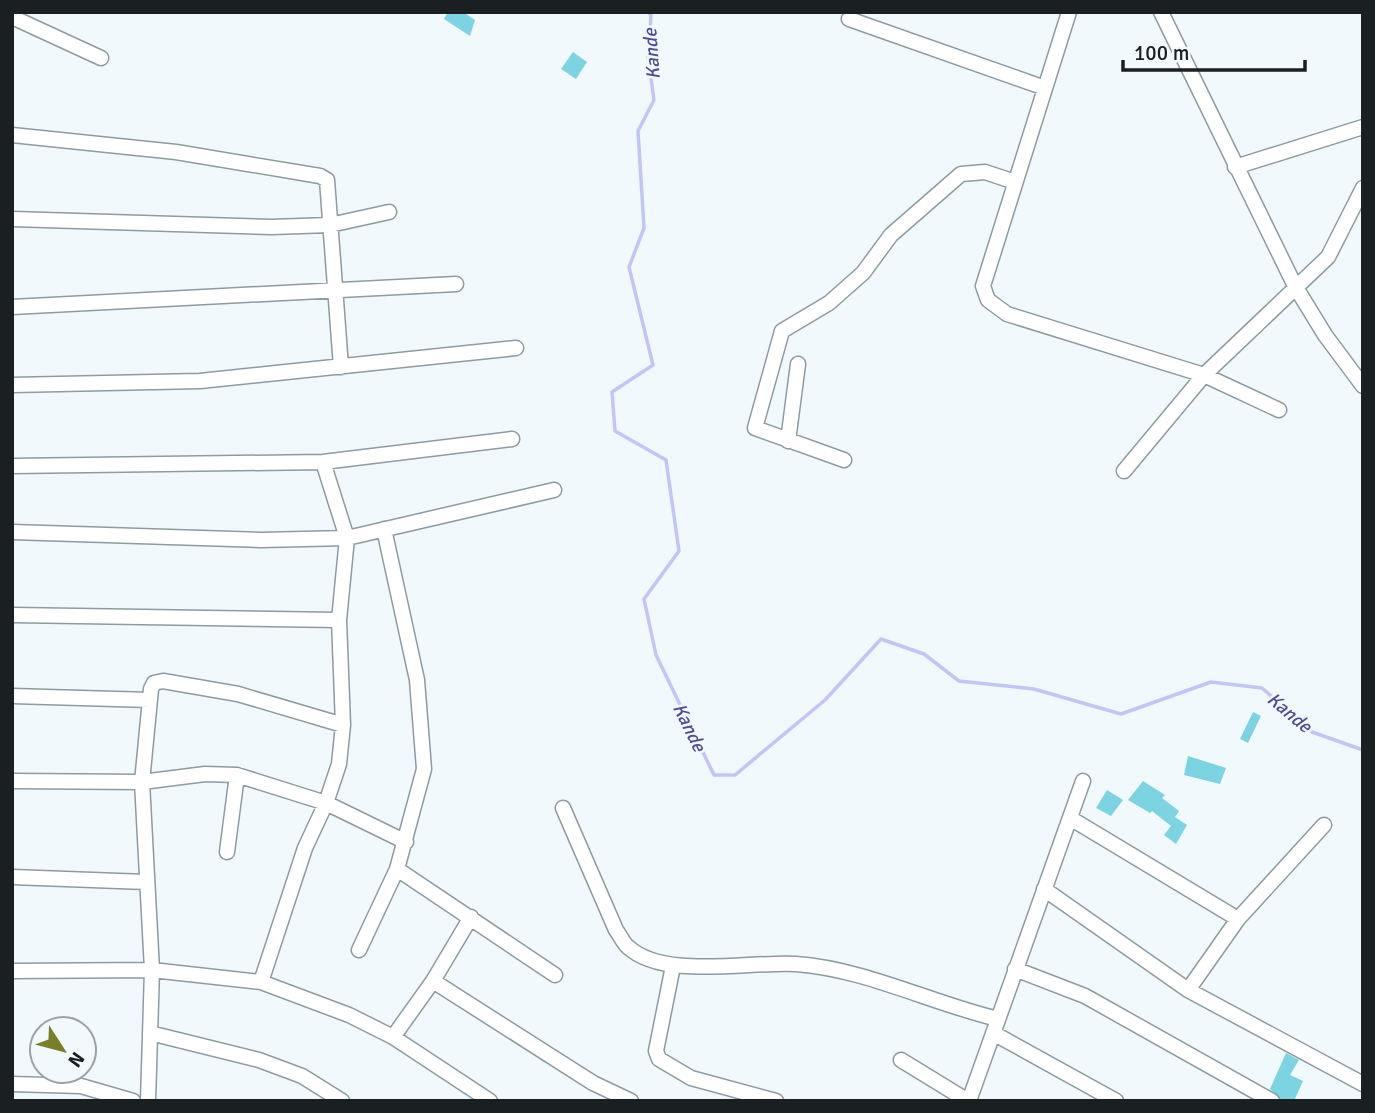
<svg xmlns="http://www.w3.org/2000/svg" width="1375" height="1113" font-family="Signika,sans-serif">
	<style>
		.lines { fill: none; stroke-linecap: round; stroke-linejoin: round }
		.stream { stroke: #c1c6f7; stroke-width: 3.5 }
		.building { fill: #7cd3e1 }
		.street-casing { stroke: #8f9aa1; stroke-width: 17 }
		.street { stroke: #fff; stroke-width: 14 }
		.labels { text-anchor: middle; stroke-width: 5; stroke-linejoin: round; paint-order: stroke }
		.water-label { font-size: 19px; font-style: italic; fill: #4d4e96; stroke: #f2f9fd }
	</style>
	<rect width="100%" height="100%" fill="#f2f9fd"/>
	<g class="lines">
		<path class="stream" d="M 648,12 L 651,15 L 648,57 L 654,100 L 638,131 L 644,228 L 629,267 L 653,365 L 612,392 L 615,431 L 666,460 L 679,551 L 644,599 L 656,655 L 714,775 L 735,775 L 825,700 L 881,639 L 924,654 L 959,681 L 1034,689 L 1121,714 L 1211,682 L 1262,688 L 1312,732 L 1363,750"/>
	</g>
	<path class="building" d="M 448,12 L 463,12 L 475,20 L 470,36 L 444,19 Z
		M 573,52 L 587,62 L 576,79 L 561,69 Z
		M 1253,712 L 1261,716 L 1248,743 L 1240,739 Z
		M 1188,756 L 1226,768 L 1220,784 L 1184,775 Z
		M 1143,781 L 1165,795 L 1162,798 L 1179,811 L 1175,817 L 1187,825 L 1176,844 L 1164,835 L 1171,826 L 1152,811 L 1150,813 L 1128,800 Z
		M 1107,790 L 1123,800 L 1111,816 L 1096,808 Z
		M 1286,1053 L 1299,1060 L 1290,1075 L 1303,1081 L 1294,1101 L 1281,1100 L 1270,1089 Z"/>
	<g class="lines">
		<g class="street-casing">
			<path id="street" d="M 1069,12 L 983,286 L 988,300 L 1007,314 L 1204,375 L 1279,410
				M 1161,12 L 1295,286 L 1325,335 L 1363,386
				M 12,17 L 101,58
				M 849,19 L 1045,88
				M 12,135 L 176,152 L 320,176 L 327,180 L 341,367
				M 1235,167 L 1363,127
				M 12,219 L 272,227 L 330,225 L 389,212
				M 12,307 L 456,284
				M 12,385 L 200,381 L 516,348
				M 788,441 L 798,364
				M 844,460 L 755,428 L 782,331 L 829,303 L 863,273 L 891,235 L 961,174 L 985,172 L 1015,182
				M 12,466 L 323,462 L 512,439
				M 1124,471 L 1204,375 L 1328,257 L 1363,188
				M 12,532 L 261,540 L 347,538 L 554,490
				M 12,615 L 339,620
				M 12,696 L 150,700
				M 12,781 L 142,782 L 205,774 L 237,775 L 326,803 L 406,842
				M 563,808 L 616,930 C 620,935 623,943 628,947 C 664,980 750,961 796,964 C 865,969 931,1003 998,1019
				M 1070,818 L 1238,919
				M 227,852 L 237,775
				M 397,869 L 555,975
				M 12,877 L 146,882
				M 1044,889 L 1188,990 L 1363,1084
				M 359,950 L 397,869 L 424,769 L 417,680 L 384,529
				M 673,966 L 656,1051 L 659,1059 L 691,1078 L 776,1101
				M 1015,969 L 1085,996 L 1272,1101
				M 12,971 L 152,970 L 261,982 L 349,1015 L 393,1037 L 490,1101
				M 433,981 L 593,1083 L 631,1101
				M 261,982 L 305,848 L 326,803 L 339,764 L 343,725 L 339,620 L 347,538 L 323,462
				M 1188,990 L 1238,919 L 1324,825
				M 150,1033 L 259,1060 L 302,1076 L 342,1101
				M 993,1033 L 1116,1101
				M 393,1037 L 433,981 L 471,917
				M 901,1060 L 968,1101
				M 12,1084 L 81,1086 L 133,1101
				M 148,1101 L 152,970 L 142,782 L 151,689 L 154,683 L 163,681 L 238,694 L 343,725
				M 969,1101 L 1083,781"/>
		</g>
		<use href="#street" class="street"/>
	</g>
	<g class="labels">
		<g class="water-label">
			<text transform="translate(651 54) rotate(-94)" y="7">Kande</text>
			<text transform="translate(1290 712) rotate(40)" y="7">Kande</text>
			<text transform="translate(690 727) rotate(64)" y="7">Kande</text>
		</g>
	</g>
	<rect width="1375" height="1113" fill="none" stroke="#1a1f21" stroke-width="28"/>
	<g transform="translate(63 1050) rotate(126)"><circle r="33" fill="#f2f9fd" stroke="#9ca2a5" stroke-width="2"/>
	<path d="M0-5L12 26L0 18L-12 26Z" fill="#797e28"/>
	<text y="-10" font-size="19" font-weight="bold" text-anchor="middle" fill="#1a1f21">N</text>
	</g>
	<path d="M1123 60v10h182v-10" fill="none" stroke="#1a1f21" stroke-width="3.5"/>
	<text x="1134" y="60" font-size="21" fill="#1a1f21" stroke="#f2f9fd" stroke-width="5" paint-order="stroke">100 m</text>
</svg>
